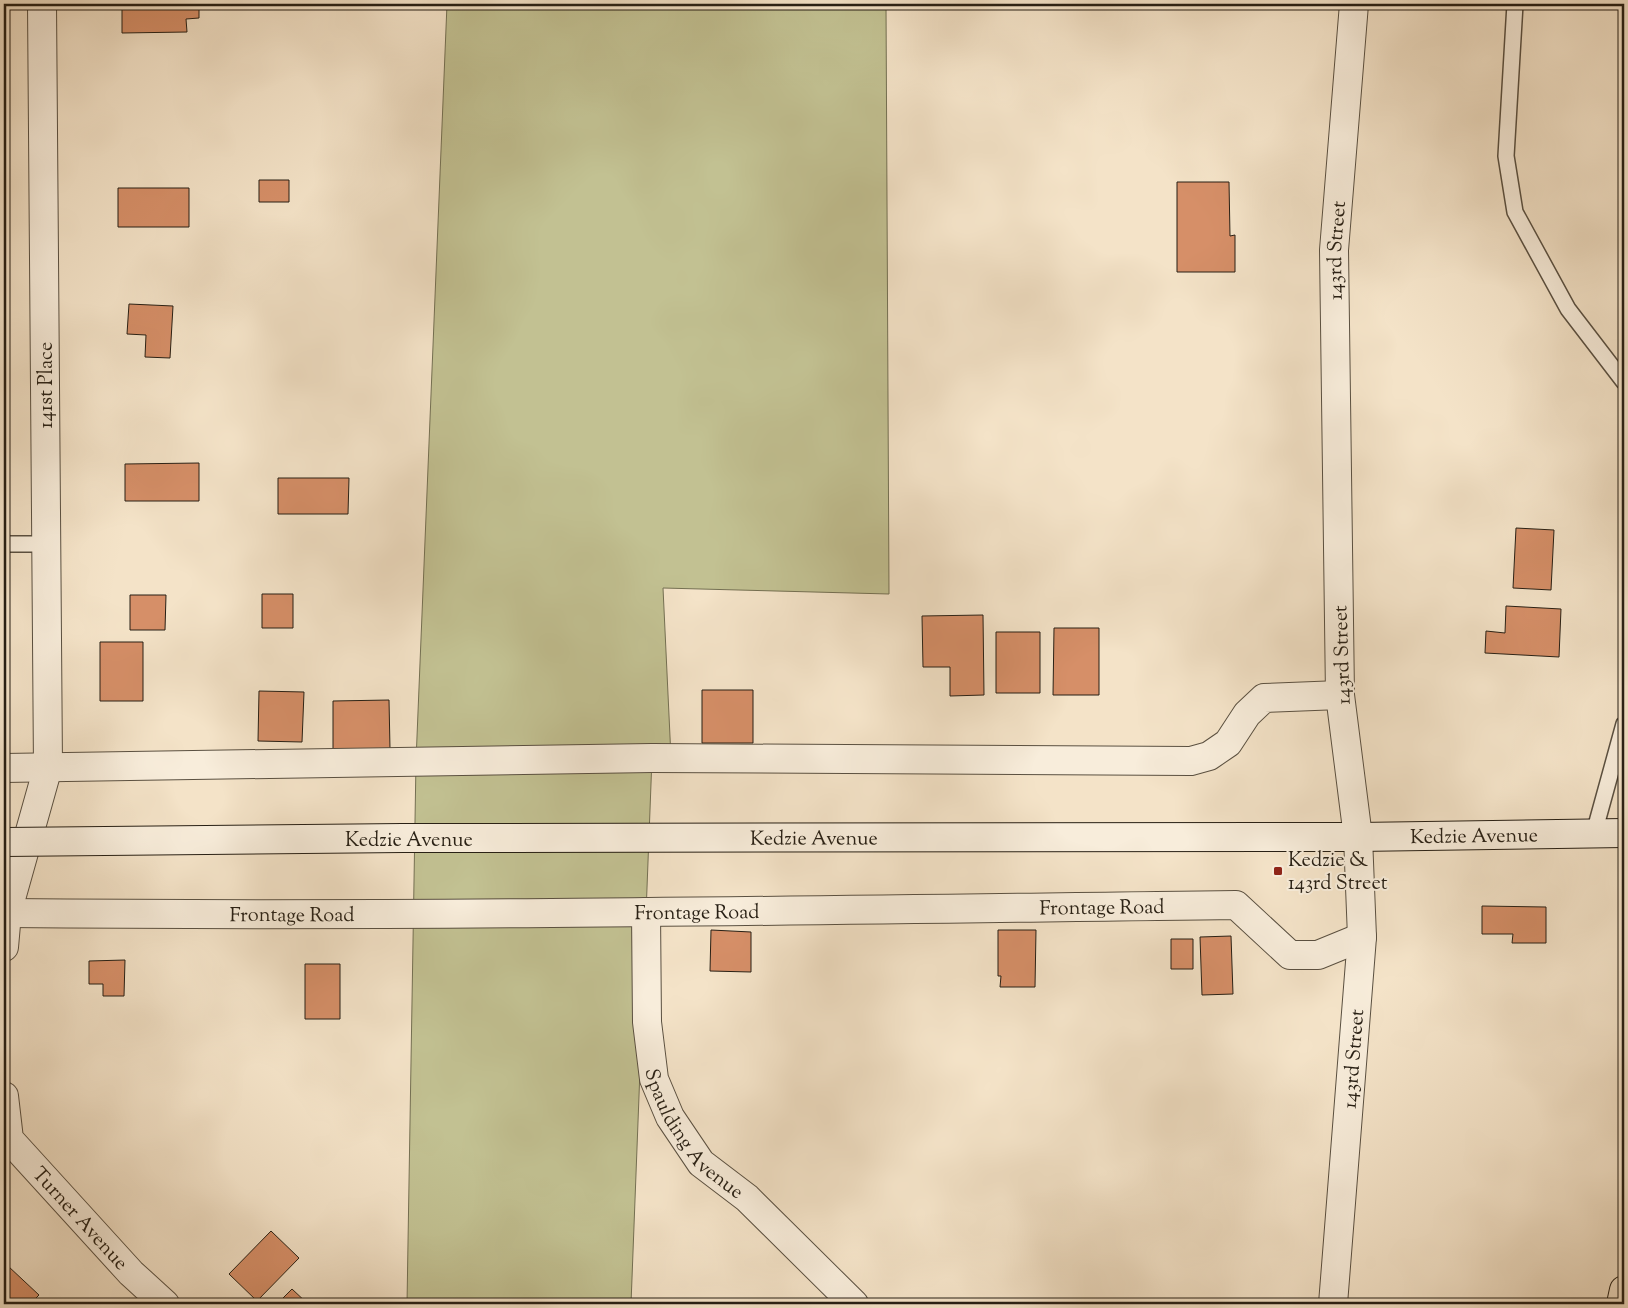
<svg xmlns="http://www.w3.org/2000/svg" width="1628" height="1308" font-family="'Sorts Mill Goudy',serif">
	<style>
		.green { fill: #c2c192; stroke: #747053 }
		.building { fill: #d68f68; stroke: #271f14 }
		.lines { fill: none; stroke-linecap: round; stroke-linejoin: round }
		.lane-casing { stroke: #5a5041; stroke-width: 18 }
		.street-casing { stroke: #5a5041; stroke-width: 30 }
		.secondary-casing { stroke: #271f14; stroke-width: 30 }
		.highway-casing { stroke: #271f14; stroke-width: 30 }
		.lane { stroke: #f8eddb; stroke-width: 15 }
		.street { stroke: #f8eddb; stroke-width: 28 }
		.secondary { stroke: #f8eddb; stroke-width: 28 }
		.highway { stroke: #f4e3c8; stroke-width: 28 }
		.secondary-bridge-casing { stroke: #271f14; stroke-width: 30; stroke-linecap: butt }
		.secondary-bridge { stroke: #f8eddb; stroke-width: 28 }
		.poi-dot { fill: #8f2418; stroke: #f8eddb; stroke-width: 2 }
		.labels { text-anchor: middle; stroke-width: 4; stroke-linejoin: round; paint-order: stroke }
		.street-label { font-size: 20px; fill: #271f14; stroke: #f8eddb }
		.poi-label { font-size: 20px; fill: #271f14; stroke: #f8eddb; text-anchor: start }
	</style>
	<rect width="100%" height="100%" fill="#f4e3c8"/>
	<filter id="stains"><feTurbulence type="fractalNoise" baseFrequency=".004" numOctaves="4"/><feColorMatrix values="0 0 0 0 .2 0 0 0 0 .09 0 0 0 0 .02 0 0 0 .5 -.17"/></filter>
	<radialGradient id="worn" r=".72"><stop offset=".6" stop-color="#630" stop-opacity="0"/><stop offset="1" stop-color="#630" stop-opacity=".3"/></radialGradient>
	<path class="green" d="M 447,4 L 886,4 L 889,594 L 663,588 L 671,758 L 652,758 L 631,1304 L 407,1304 L 416,761 Z"/>
	<path class="building" d="M 122,4 L 199,4 L 199,18 L 186,19 L 187,32 L 122,33 Z
		M 259,180 L 289,180 L 289,202 L 259,202 Z
		M 1177,182 L 1229,182 L 1230,236 L 1235,235 L 1235,272 L 1177,272 Z
		M 118,188 L 189,188 L 189,227 L 118,227 Z
		M 129,304 L 173,306 L 170,358 L 145,357 L 146,335 L 127,334 Z
		M 199,463 L 199,501 L 125,501 L 125,464 Z
		M 278,478 L 349,478 L 348,514 L 278,514 Z
		M 1516,528 L 1554,530 L 1551,590 L 1513,588 Z
		M 262,594 L 293,594 L 293,628 L 262,628 Z
		M 130,595 L 166,595 L 165,630 L 130,630 Z
		M 1506,606 L 1561,609 L 1559,657 L 1485,653 L 1486,631 L 1505,633 Z
		M 983,615 L 984,695 L 950,696 L 950,667 L 923,667 L 922,616 Z
		M 1054,628 L 1099,628 L 1099,695 L 1053,695 Z
		M 996,632 L 1040,632 L 1040,693 L 996,693 Z
		M 100,642 L 143,642 L 143,701 L 100,701 Z
		M 702,690 L 753,690 L 753,743 L 702,743 Z
		M 259,691 L 304,692 L 302,742 L 258,741 Z
		M 389,700 L 390,749 L 333,749 L 333,701 Z
		M 1482,906 L 1546,907 L 1546,943 L 1512,943 L 1513,934 L 1482,934 Z
		M 711,930 L 751,932 L 751,972 L 710,971 Z
		M 998,930 L 1036,930 L 1035,987 L 1000,987 L 1001,976 L 998,976 Z
		M 1231,936 L 1233,994 L 1202,995 L 1200,937 Z
		M 1171,939 L 1193,939 L 1193,969 L 1171,969 Z
		M 125,960 L 124,996 L 103,996 L 103,984 L 89,984 L 89,961 Z
		M 305,964 L 340,964 L 340,1019 L 305,1019 Z
		M 271,1231 L 299,1258 L 257,1301 L 229,1274 Z
		M 8,1266 L 39,1295 L 30,1304 L 4,1304 L 4,1271 Z
		M 292,1289 L 308,1304 L 277,1304 Z"/>
	<g class="lines">
		<g class="lane-casing">
			<path id="lane" d="M 1515,4 L 1506,156 L 1515,212 L 1568,309 L 1624,382
				M 4,544 L 46,544
				M 1594,833 L 1624,724"/>
		</g>
		<g class="street-casing">
			<g id="street">
				<path d="M 4,768 L 652,758 L 1191,761 L 1209,756 L 1228,743 L 1247,714 L 1264,698 L 1340,695"/>
				<path id="s1" d="M 646,912 L 647,1022 L 654,1079 L 670,1117 L 701,1163 L 747,1198 L 854,1304"/>
				<path id="s2" d="M 7,913 C 417,917 826,910 1236,905 L 1290,955 L 1318,955 L 1362,937"/>
				<path d="M 4,947 L 7,913 L 48,767 L 42,4"/>
				<path id="s3" d="M 4,1096 L 9,1139 L 131,1273 L 165,1304"/>
				<path id="s4" d="M 1333,1304 L 1362,937 L 1358,837 L 1340,695 L 1334,250 L 1354,4"/>
			</g>
		</g>
		<g class="secondary-casing">
			<g id="secondary">
				<path id="s5" d="M 403,838 L 1358,837 L 1624,833"/>
			</g>
		</g>
		<g class="highway-casing">
			<path id="highway" d="M 1621,1304 L 1624,1290"/>
		</g>
		<use href="#lane" class="lane"/>
		<use href="#street" class="street"/>
		<use href="#secondary" class="secondary"/>
		<use href="#highway" class="highway"/>
		<g class="secondary-bridge-casing">
			<path id="secondary-bridge" d="M 4,842 L 403,838"/>
		</g>
		<use href="#secondary-bridge" class="secondary-bridge"/>
	</g>
	<rect class="poi-dot" x="1273" y="866" width="10" height="10" rx="2.5"/>
	<g class="labels">
		<g class="street-label">
			<text dy="7" stroke="none"><textPath href="#s4" startOffset="1056">143rd Street</textPath></text>
			<text transform="translate(45 385) rotate(-90)" y="7">141st Place</text>
			<text transform="translate(1341 655) rotate(-92)" y="7">143rd Street</text>
			<text dy="7" stroke="none"><textPath href="#s5" startOffset="1071">Kedzie Avenue</textPath></text>
			<text dy="7" stroke="none"><textPath href="#s5" startOffset="411">Kedzie Avenue</textPath></text>
			<text x="409" y="846">Kedzie Avenue</text>
			<text dy="7" stroke="none"><textPath href="#s2" startOffset="1095">Frontage Road</textPath></text>
			<text dy="7" stroke="none"><textPath href="#s2" startOffset="690">Frontage Road</textPath></text>
			<text dy="7" stroke="none"><textPath href="#s2" startOffset="285">Frontage Road</textPath></text>
			<text dy="7" stroke="none"><textPath href="#s4" startOffset="246">143rd Street</textPath></text>
			<text dy="7" stroke="none"><textPath href="#s1" startOffset="236">Spaulding Avenue</textPath></text>
			<text dy="7" stroke="none"><textPath href="#s3" startOffset="150">Turner Avenue</textPath></text>
		</g>
		<g class="poi-label">
			<text x="1288" y="866">Kedzie &amp;<tspan x="1288" dy="23">143rd Street</tspan></text>
		</g>
	</g>
	<rect width="1628" height="1308" fill="none" stroke="#f4e3c8" stroke-width="20"/>
	<rect x="5" y="5" width="1618" height="1298" fill="none" stroke="#271f14" stroke-width="2.5"/>
	<rect x="10" y="10" width="1608" height="1288" fill="none" stroke="#271f14"/>
	<rect width="100%" height="100%" filter="url(#stains)"/>
	<rect width="100%" height="100%" fill="url(#worn)"/>
</svg>
